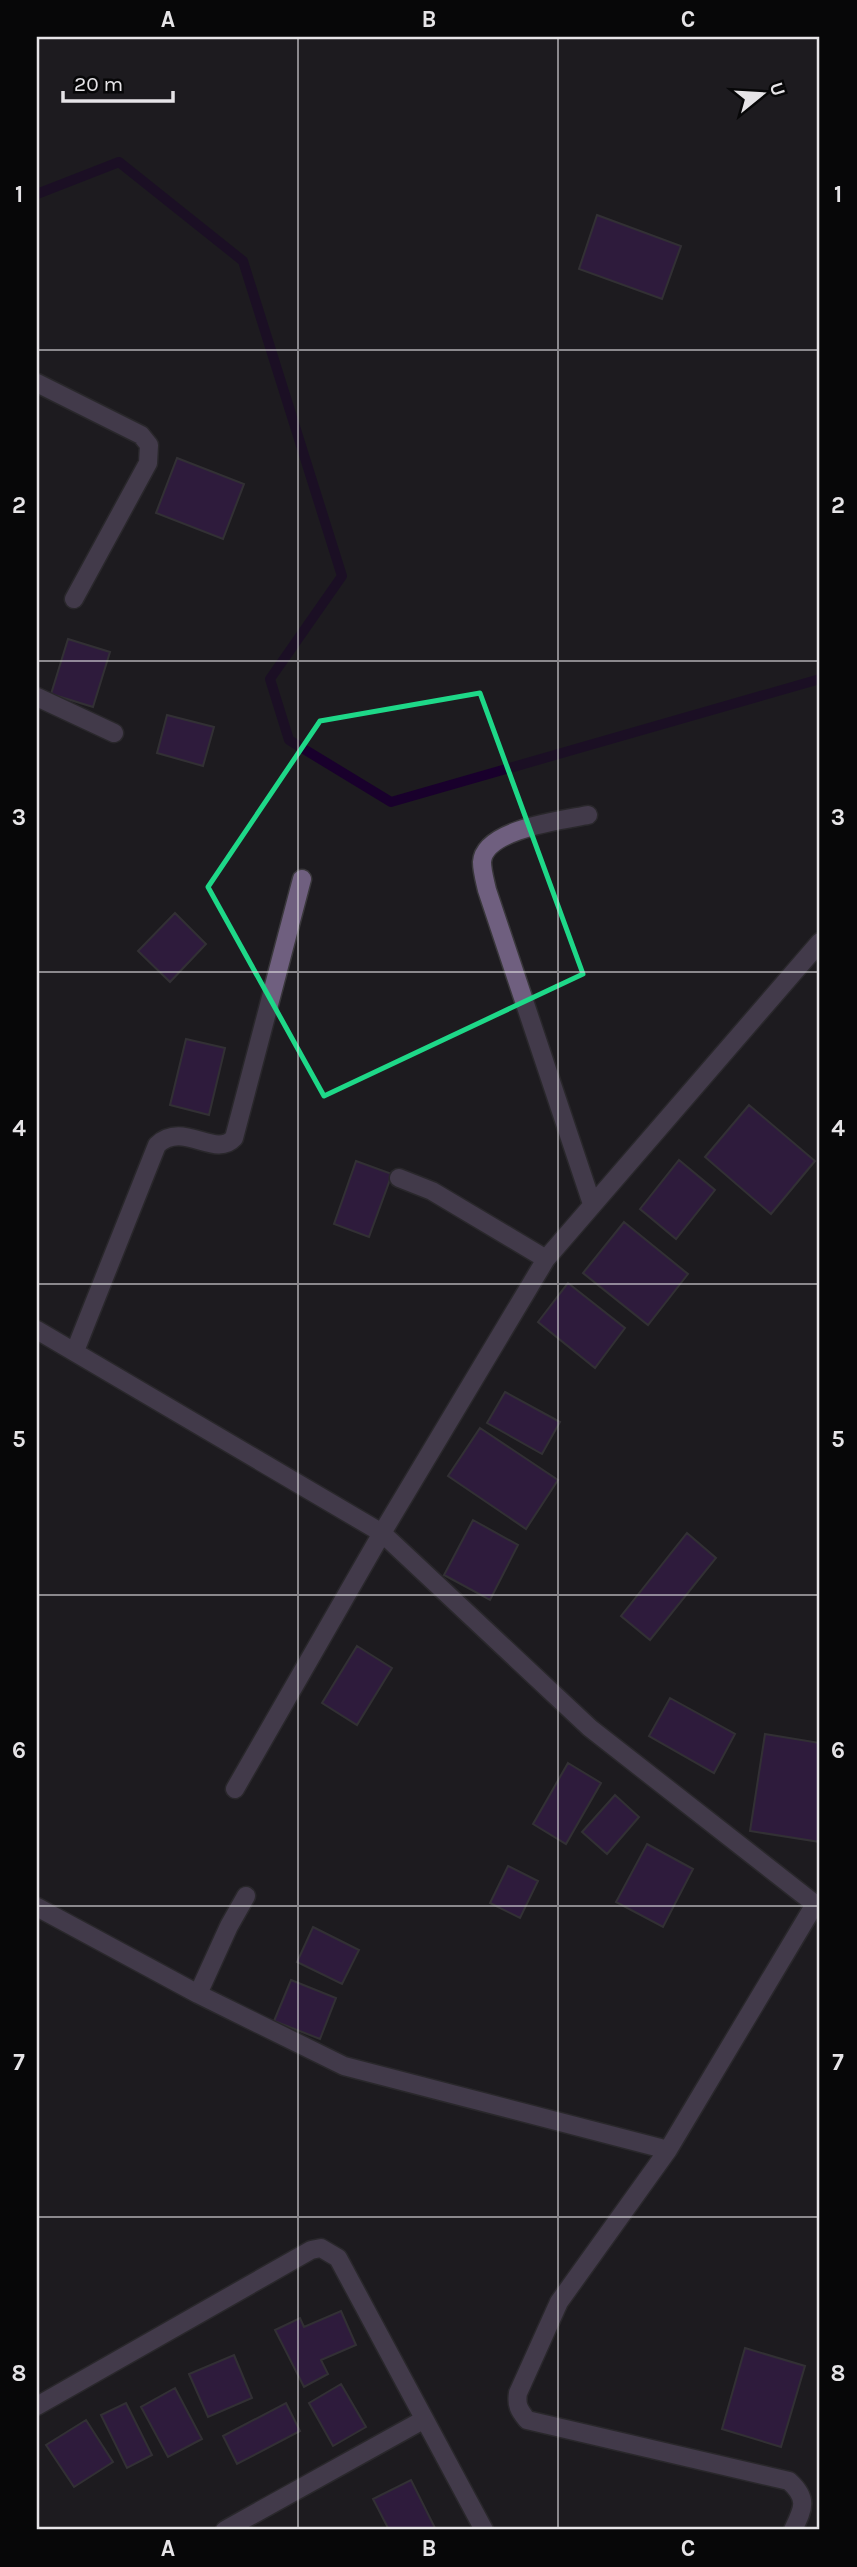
<svg xmlns="http://www.w3.org/2000/svg" width="857" height="2567" font-family="Karla,sans-serif">
	<style>
		.lines { fill: none; stroke-linecap: round; stroke-linejoin: round }
		.stream { stroke: #19002c; stroke-width: 10 }
		.building { fill: #431c61; stroke: #4c4a4e; stroke-width: 2 }
		.street-casing { stroke: #39373b; stroke-width: 21 }
		.street { stroke: #6f5f7f; stroke-width: 18 }
		.marked { fill: none; stroke: #1ed888; stroke-width: 5; stroke-linejoin: round }
		.grid { fill: none; stroke: #e6e4e7; stroke-width: 2; stroke-opacity: 0.55 }
		.neatline { fill: none; stroke: #e6e4e7; stroke-width: 2.5 }
		.grid-label { font-size: 23px; text-anchor: middle; font-weight: bold; fill: #e6e4e7 }
	</style>
	<rect width="100%" height="100%" fill="#1d1b1f"/>
	<g class="lines">
		<path class="stream" d="M 37,194 L 119,162 L 243,261 L 342,576 L 270,679 L 289,740 L 391,802 L 820,679"/>
	</g>
	<path class="building" d="M 597,215 L 681,246 L 662,299 L 579,269 Z
		M 177,458 L 244,484 L 223,539 L 156,513 Z
		M 68,639 L 110,652 L 93,707 L 51,694 Z
		M 167,715 L 214,727 L 203,766 L 157,753 Z
		M 175,913 L 206,944 L 170,982 L 138,951 Z
		M 186,1039 L 225,1048 L 209,1115 L 170,1105 Z
		M 749,1105 L 815,1161 L 771,1214 L 705,1157 Z
		M 679,1160 L 715,1190 L 676,1239 L 640,1209 Z
		M 356,1161 L 392,1174 L 369,1237 L 334,1224 Z
		M 624,1222 L 688,1274 L 648,1325 L 583,1273 Z
		M 568,1283 L 625,1328 L 595,1368 L 538,1322 Z
		M 505,1392 L 560,1422 L 542,1454 L 487,1423 Z
		M 480,1428 L 558,1480 L 526,1529 L 448,1476 Z
		M 473,1520 L 518,1545 L 490,1600 L 444,1575 Z
		M 687,1533 L 716,1558 L 650,1640 L 621,1616 Z
		M 357,1646 L 392,1668 L 357,1725 L 322,1703 Z
		M 670,1698 L 735,1734 L 714,1773 L 649,1736 Z
		M 765,1734 L 820,1743 L 820,1842 L 750,1831 Z
		M 568,1763 L 601,1783 L 566,1844 L 533,1824 Z
		M 615,1795 L 639,1817 L 607,1854 L 582,1832 Z
		M 647,1844 L 693,1869 L 663,1927 L 616,1902 Z
		M 508,1866 L 538,1881 L 520,1918 L 490,1903 Z
		M 313,1927 L 359,1950 L 342,1984 L 297,1962 Z
		M 291,1980 L 336,1998 L 320,2039 L 274,2021 Z
		M 341,2311 L 356,2345 L 321,2360 L 328,2374 L 304,2387 L 275,2330 L 300,2318 L 304,2327 Z
		M 745,2348 L 805,2366 L 781,2447 L 722,2429 Z
		M 234,2355 L 252,2398 L 208,2417 L 189,2374 Z
		M 341,2384 L 366,2427 L 333,2446 L 309,2403 Z
		M 175,2388 L 202,2439 L 168,2457 L 141,2407 Z
		M 126,2403 L 152,2455 L 127,2468 L 101,2415 Z
		M 286,2403 L 300,2431 L 237,2464 L 223,2436 Z
		M 86,2420 L 113,2462 L 74,2487 L 46,2445 Z
		M 411,2480 L 436,2530 L 389,2530 L 373,2499 Z"/>
	<g class="lines">
		<g class="street-casing">
			<path id="street" d="M 37,383 L 141,435 L 149,445 L 148,463 L 74,599
				M 37,697 L 114,733
				M 588,815 C 563,820 484,829 482,862 C 482,871 485,881 487,890 L 592,1204
				M 399,1178 L 432,1191 L 546,1259
				M 37,1330 L 382,1533 L 590,1728 L 820,1908
				M 75,1351 L 157,1145 C 183,1120 215,1159 234,1138 L 302,879
				M 235,1789 L 382,1533 L 546,1259 L 820,942
				M 37,1907 L 198,1994 L 229,1926 L 246,1896
				M 198,1994 L 344,2066 L 668,2150
				M 37,2406 L 311,2250 L 321,2248 L 338,2258 L 484,2530
				M 225,2530 L 423,2420
				M 793,2530 C 803,2509 809,2499 789,2481 L 527,2420 C 519,2410 516,2405 518,2393 L 559,2302 L 668,2150 L 815,1904"/>
		</g>
		<use href="#street" class="street"/>
	</g>
	<path d="M0 0H857V2567H0ZM 480,693 L 583,974 L 324,1096 L 208,887 L 320,721 Z" fill="#1d1b1f" fill-opacity=".55" fill-rule="evenodd"/>
	<path class="marked" d="M 480,693 L 583,974 L 324,1096 L 208,887 L 320,721 Z"/>
	<path class="grid" d="M 298,37 L 298,2530M 558,37 L 558,2530M 37,350 L 820,350M 37,661 L 820,661M 37,972 L 820,972M 37,1284 L 820,1284M 37,1595 L 820,1595M 37,1906 L 820,1906M 37,2217 L 820,2217"/>
	<rect width="857" height="2567" fill="none" stroke="#070708" stroke-width="77"/>
	<g transform="translate(762 94) rotate(72)" stroke="#070708" stroke-width="5" paint-order="stroke">
	<path d="M0-5L12 26L0 18L-12 26Z" fill="#e6e4e7"/>
	<text y="-10" font-size="19" font-weight="bold" text-anchor="middle" fill="#e6e4e7">U</text>
	</g>
	<path d="M63 91v10h110v-10" fill="none" stroke="#e6e4e7" stroke-width="3.5"/>
	<text x="74" y="91" font-size="21" fill="#e6e4e7" stroke="#070708" stroke-width="5" paint-order="stroke">20 m</text>
	<rect x="38" y="38" width="780" height="2490" class="neatline"/>
	<g class="grid-label">
		<text x="168" y="27">A</text>
		<text x="429" y="27">B</text>
		<text x="688" y="27">C</text>
		<text x="19" y="202">1</text>
		<text x="838" y="202">1</text>
		<text x="19" y="513">2</text>
		<text x="838" y="513">2</text>
		<text x="19" y="825">3</text>
		<text x="838" y="825">3</text>
		<text x="19" y="1136">4</text>
		<text x="838" y="1136">4</text>
		<text x="19" y="1447">5</text>
		<text x="838" y="1447">5</text>
		<text x="19" y="1758">6</text>
		<text x="838" y="1758">6</text>
		<text x="19" y="2070">7</text>
		<text x="838" y="2070">7</text>
		<text x="19" y="2381">8</text>
		<text x="838" y="2381">8</text>
		<text x="168" y="2556">A</text>
		<text x="429" y="2556">B</text>
		<text x="688" y="2556">C</text>
	</g>
</svg>
